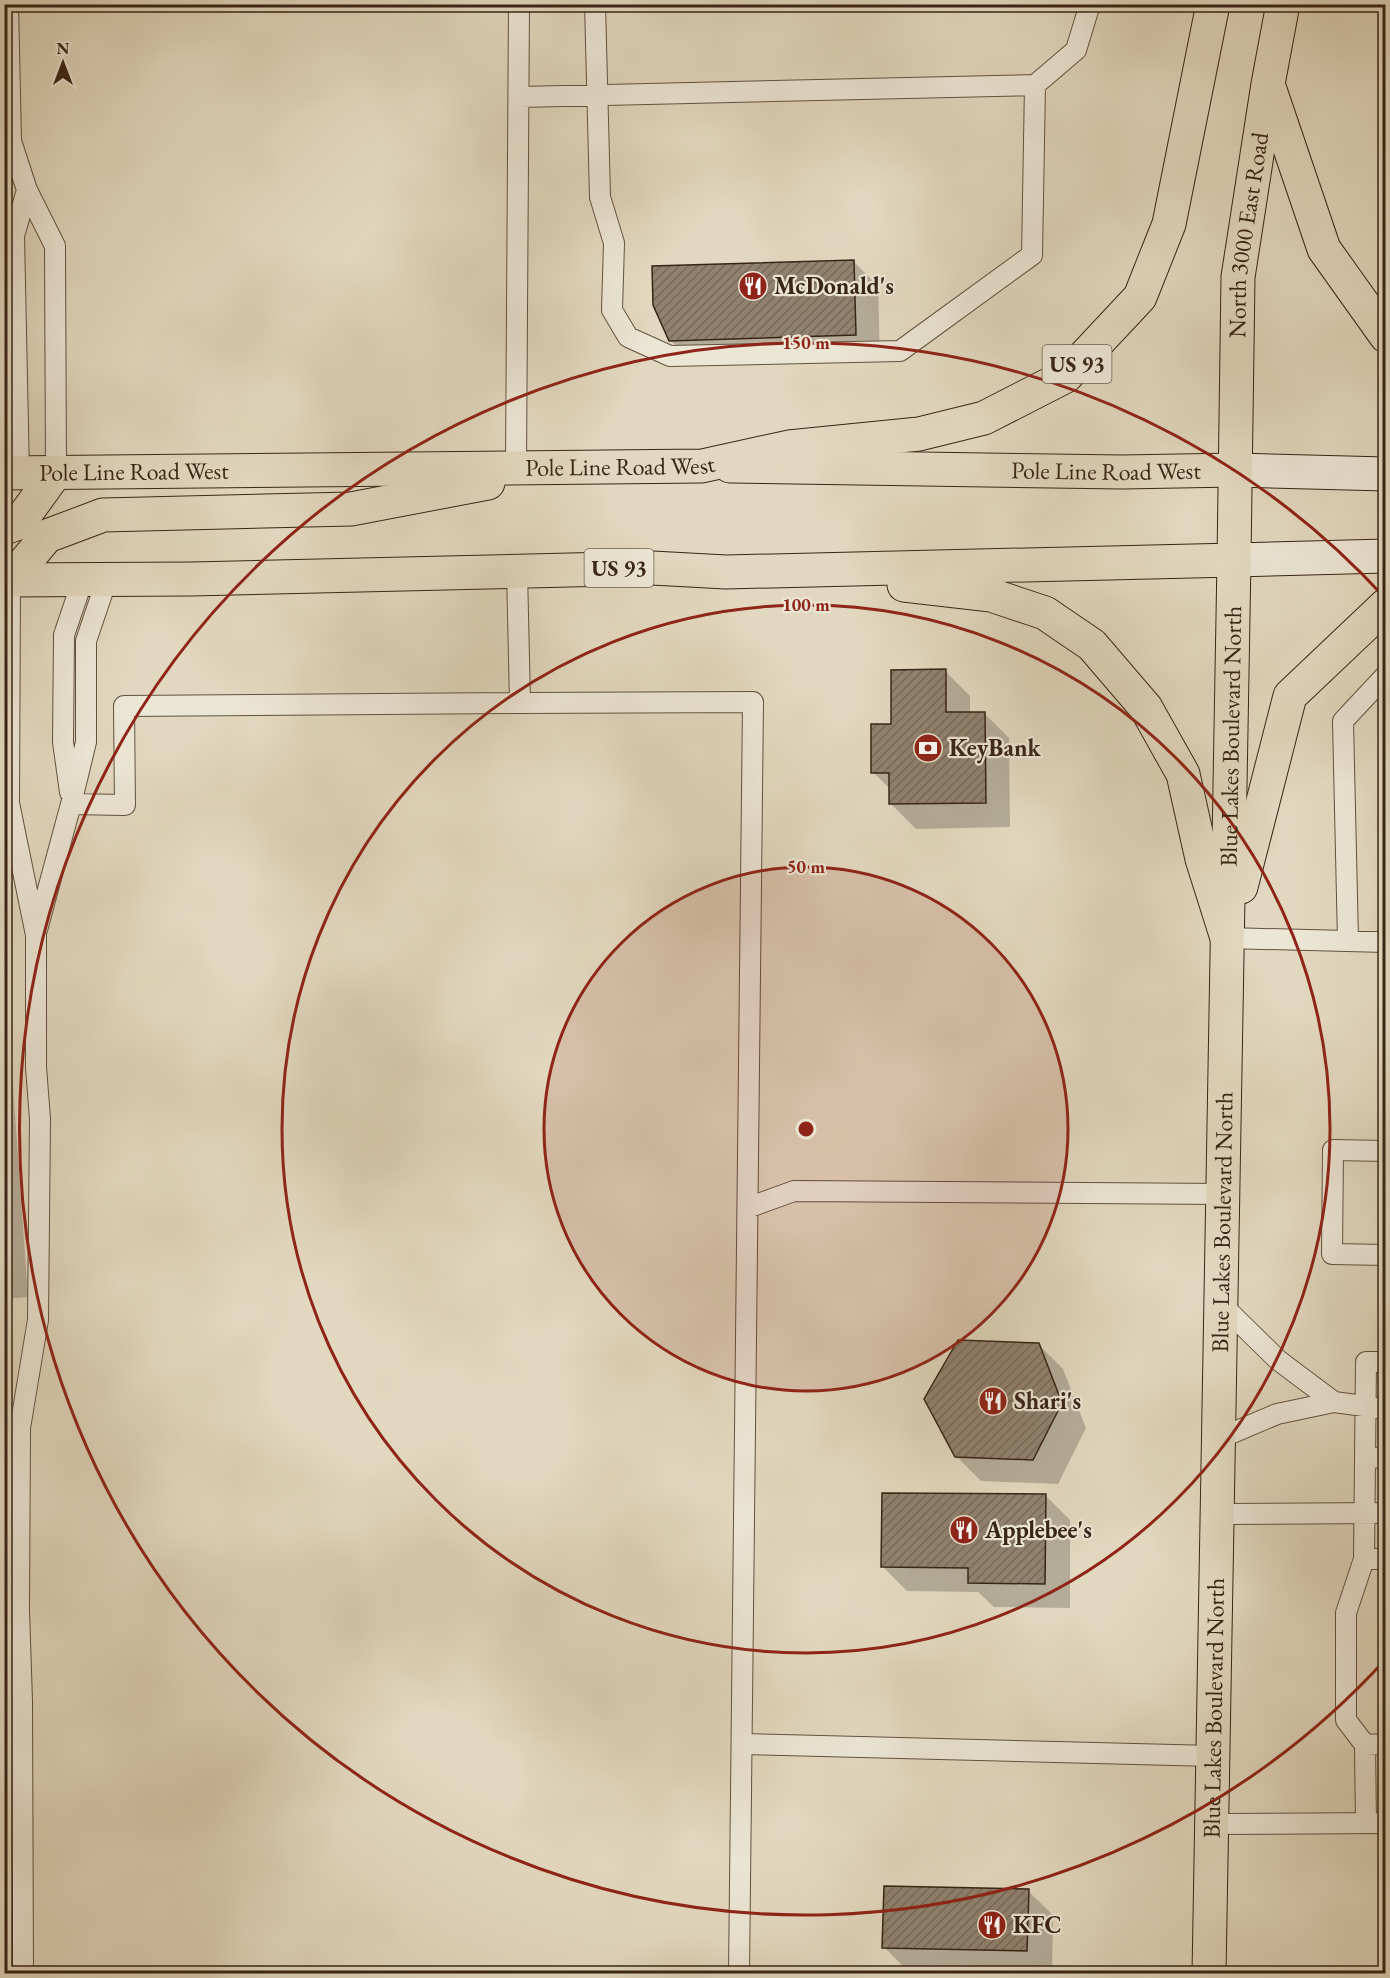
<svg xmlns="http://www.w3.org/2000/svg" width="1390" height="1978" font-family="'EB Garamond',serif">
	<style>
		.shadow { fill: #0003 }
		.building { fill: url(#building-hatch); stroke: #382516; stroke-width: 1.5 }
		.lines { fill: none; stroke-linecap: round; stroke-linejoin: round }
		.service-casing { stroke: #625240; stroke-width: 22 }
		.secondary-casing { stroke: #382516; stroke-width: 35 }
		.primary-casing { stroke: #382516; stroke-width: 35 }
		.trunk-casing { stroke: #382516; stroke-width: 35 }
		.service { stroke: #ece6d5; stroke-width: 20 }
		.secondary { stroke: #ece6d5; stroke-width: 33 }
		.primary { stroke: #e2d8bf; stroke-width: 33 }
		.trunk { stroke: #e2d8bf; stroke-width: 33 }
		.ring { fill: none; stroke: #8f2418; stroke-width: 3 }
		.labels { text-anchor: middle; stroke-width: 4.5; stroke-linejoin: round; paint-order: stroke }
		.shield { fill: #ece6d5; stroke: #6e5f4f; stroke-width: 1.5 }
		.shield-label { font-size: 22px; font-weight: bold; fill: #382516 }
		.street-label { font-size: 24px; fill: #382516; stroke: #ece6d5 }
		.poi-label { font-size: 24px; font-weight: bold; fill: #382516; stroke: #ece6d5; text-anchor: start }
		.centre { fill: #8f2418; stroke: #ece6d5; stroke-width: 3 }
		.ring-label { font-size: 18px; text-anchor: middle; font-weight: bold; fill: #8f2418; stroke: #ece6d5; stroke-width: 4.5; stroke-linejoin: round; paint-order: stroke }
	</style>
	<defs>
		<pattern id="building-hatch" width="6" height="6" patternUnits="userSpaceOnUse" patternTransform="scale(1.5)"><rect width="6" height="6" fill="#90826e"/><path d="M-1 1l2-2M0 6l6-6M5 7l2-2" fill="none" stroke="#776a59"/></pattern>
	</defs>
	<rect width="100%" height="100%" fill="#e2d8bf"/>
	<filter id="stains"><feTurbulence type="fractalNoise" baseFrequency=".00333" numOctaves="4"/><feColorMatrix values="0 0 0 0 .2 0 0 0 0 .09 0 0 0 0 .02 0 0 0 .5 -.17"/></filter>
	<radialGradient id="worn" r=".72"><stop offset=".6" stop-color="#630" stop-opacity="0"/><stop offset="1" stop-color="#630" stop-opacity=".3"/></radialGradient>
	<path class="shadow" d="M 853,261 L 878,286 L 880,359 L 695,365 L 670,340 Z
		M 945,671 L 970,696 L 970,714 L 984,713 L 1009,738 L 1010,827 L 916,829 L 891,804 L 891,790 L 873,772 L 893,725 Z
		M 4,960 L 28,1297 L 4,1299 Z
		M 1038,1344 L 1063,1369 L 1086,1428 L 1058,1484 L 981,1481 L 956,1456 Z
		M 1046,1496 L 1070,1520 L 1070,1608 L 994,1607 L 978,1592 L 907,1591 L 882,1566 Z
		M 4,1565 L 13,1573 L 17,1974 L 4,1974 Z
		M 1028,1891 L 1053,1915 L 1052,1974 L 909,1972 L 884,1947 Z"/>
	<path class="building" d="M 854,260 L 856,335 L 669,341 L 653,305 L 652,266 Z
		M 946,669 L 946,712 L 985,712 L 986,803 L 889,804 L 889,773 L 871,773 L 871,724 L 891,724 L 891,670 Z
		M 958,1340 L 1039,1343 L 1062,1403 L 1033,1460 L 955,1457 L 924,1399 Z
		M 882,1493 L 1046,1494 L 1045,1584 L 968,1583 L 968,1568 L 881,1567 Z
		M 884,1886 L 1029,1889 L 1027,1951 L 882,1948 Z"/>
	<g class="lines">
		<g class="service-casing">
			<path id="service" d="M 8,4 L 11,141 L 27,190 L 55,246 L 56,472
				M 595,4 L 600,197 L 614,243 L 612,310 L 628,337 L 670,356 L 900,351 L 1032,255 L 1035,85
				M 520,97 L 1035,85 L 1076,50 L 1090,4
				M 516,467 L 519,4
				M 19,473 L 14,236 L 27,190
				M 517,571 L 520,703 L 753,702 L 739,1974
				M 10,580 L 9,803 L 36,935 L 36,1067 L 40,1119 L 38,1320 L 20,1428 L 19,1610 L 22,1701 L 23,1974
				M 70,792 L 63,742 L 64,635 L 83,579
				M 71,804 L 86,742 L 86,641 L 107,579
				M 37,930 L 71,804 L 125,805 L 124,706 L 520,703
				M 1227,938 L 1386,942
				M 1348,941 L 1343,721 L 1386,675
				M 1386,1151 L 1333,1150 L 1332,1254 L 1386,1255
				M 750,1207 L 794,1191 L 1223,1194
				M 1220,1303 L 1278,1360 L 1334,1402
				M 1218,1439 L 1277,1414 L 1334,1402 L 1386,1409
				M 1365,1457 L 1386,1458
				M 1217,1514 L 1386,1513
				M 1364,1559 L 1366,1362 L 1386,1362
				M 742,1744 L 1213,1756
				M 1365,1745 L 1386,1744
				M 1366,1823 L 1365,1745 L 1346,1720 L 1346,1613 L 1364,1559 L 1386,1559
				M 1213,1824 L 1386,1823"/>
		</g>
		<g class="secondary-casing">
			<path id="secondary" d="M 1235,470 L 1386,474
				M 1234,560 L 1386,556"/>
		</g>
		<g class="primary-casing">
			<g id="primary">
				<path id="s1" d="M 730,466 L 1122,472 L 1235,470"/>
				<path d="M 1241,887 L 1290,696 L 1386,605"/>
				<path id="s2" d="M 1209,1974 L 1234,560"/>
			</g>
		</g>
		<g class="trunk-casing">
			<g id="trunk">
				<path d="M 1270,90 L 1324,249 L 1386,336"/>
				<path id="s3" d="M 4,473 L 702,466 L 789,447 L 919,434 L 984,418 L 1066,376 L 1140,297 L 1169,224 L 1213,4"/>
				<path d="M 4,528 L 19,523 L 56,472"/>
				<path id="s4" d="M 4,580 L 191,579 L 652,568 L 726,572 L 1234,560 L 1238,277 L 1268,84 L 1283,4"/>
				<path d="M 10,580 L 47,536 L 103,515 L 351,509 L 488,483"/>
				<path d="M 904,585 L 991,595 L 1045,613 L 1092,645 L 1146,708 L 1183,774 L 1202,859 L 1227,938"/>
			</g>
		</g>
		<use href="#service" class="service"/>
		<use href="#secondary" class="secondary"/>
		<use href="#primary" class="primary"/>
		<use href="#trunk" class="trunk"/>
	</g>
	<circle cx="806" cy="1129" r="262" fill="#8f2418" fill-opacity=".12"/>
	<g class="ring">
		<circle cx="806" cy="1129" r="262"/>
		<circle cx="806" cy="1129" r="524"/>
		<path d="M1385 1660A786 786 0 1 1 1385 598"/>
	</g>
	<defs>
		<g id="restaurant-disc" transform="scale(1.5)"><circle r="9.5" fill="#8f2418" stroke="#ece6d5"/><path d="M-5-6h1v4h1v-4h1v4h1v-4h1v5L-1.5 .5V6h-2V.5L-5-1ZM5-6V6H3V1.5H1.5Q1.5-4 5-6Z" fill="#fff"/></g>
		<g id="bank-disc" transform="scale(1.5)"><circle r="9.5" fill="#8f2418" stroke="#ece6d5"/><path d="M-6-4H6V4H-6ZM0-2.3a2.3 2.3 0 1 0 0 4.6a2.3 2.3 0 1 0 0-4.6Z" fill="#fff"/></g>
	</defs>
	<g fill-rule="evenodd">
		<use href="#restaurant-disc" x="753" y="286"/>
		<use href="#bank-disc" x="928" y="748"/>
		<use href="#restaurant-disc" x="993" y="1401"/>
		<use href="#restaurant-disc" x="964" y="1530"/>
		<use href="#restaurant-disc" x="992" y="1925"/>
	</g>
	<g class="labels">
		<g class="shield">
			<rect x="1042.5" y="345" width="69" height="38" rx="4.5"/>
			<rect x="584.5" y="549" width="69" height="38" rx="4.5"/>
		</g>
		<g class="shield-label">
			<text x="1077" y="372">US 93</text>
			<text x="619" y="576">US 93</text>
		</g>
		<g class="street-label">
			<text dy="8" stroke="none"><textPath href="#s4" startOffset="1556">North 3000 East Road</textPath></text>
			<text dy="8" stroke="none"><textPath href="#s3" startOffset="616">Pole Line Road West</textPath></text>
			<text dy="8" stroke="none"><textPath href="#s1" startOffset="376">Pole Line Road West</textPath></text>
			<text dy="8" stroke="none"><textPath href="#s3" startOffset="130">Pole Line Road West</textPath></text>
			<text dy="8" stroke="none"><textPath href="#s2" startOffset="1238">Blue Lakes Boulevard North</textPath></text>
			<text dy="8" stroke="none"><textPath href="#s2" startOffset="752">Blue Lakes Boulevard North</textPath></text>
			<text dy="8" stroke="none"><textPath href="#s2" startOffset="266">Blue Lakes Boulevard North</textPath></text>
		</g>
		<g class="poi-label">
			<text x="774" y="294">McDonald's</text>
			<text x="949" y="756">KeyBank</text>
			<text x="1014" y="1409">Shari's</text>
			<text x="985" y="1538">Applebee's</text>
			<text x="1013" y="1933">KFC</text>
		</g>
	</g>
	<circle cx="806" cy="1129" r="9" class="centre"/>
	<g class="ring-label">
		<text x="806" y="349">150 m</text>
		<text x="806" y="611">100 m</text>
		<text x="806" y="873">50 m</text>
	</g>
	<rect width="1390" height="1978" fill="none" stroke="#e2d8bf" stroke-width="24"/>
	<rect x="6" y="6" width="1378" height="1966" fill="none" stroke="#382516" stroke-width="3"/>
	<rect x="12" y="12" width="1366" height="1954" fill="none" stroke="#382516" stroke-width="1.5"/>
	<g transform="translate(63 63)" stroke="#ece6d5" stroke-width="4.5" paint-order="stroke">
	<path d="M0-4.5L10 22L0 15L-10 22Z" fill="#382516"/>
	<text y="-9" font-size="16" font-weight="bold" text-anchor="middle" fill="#382516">N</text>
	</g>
	<rect width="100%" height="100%" filter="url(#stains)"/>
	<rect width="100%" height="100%" fill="url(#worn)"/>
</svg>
